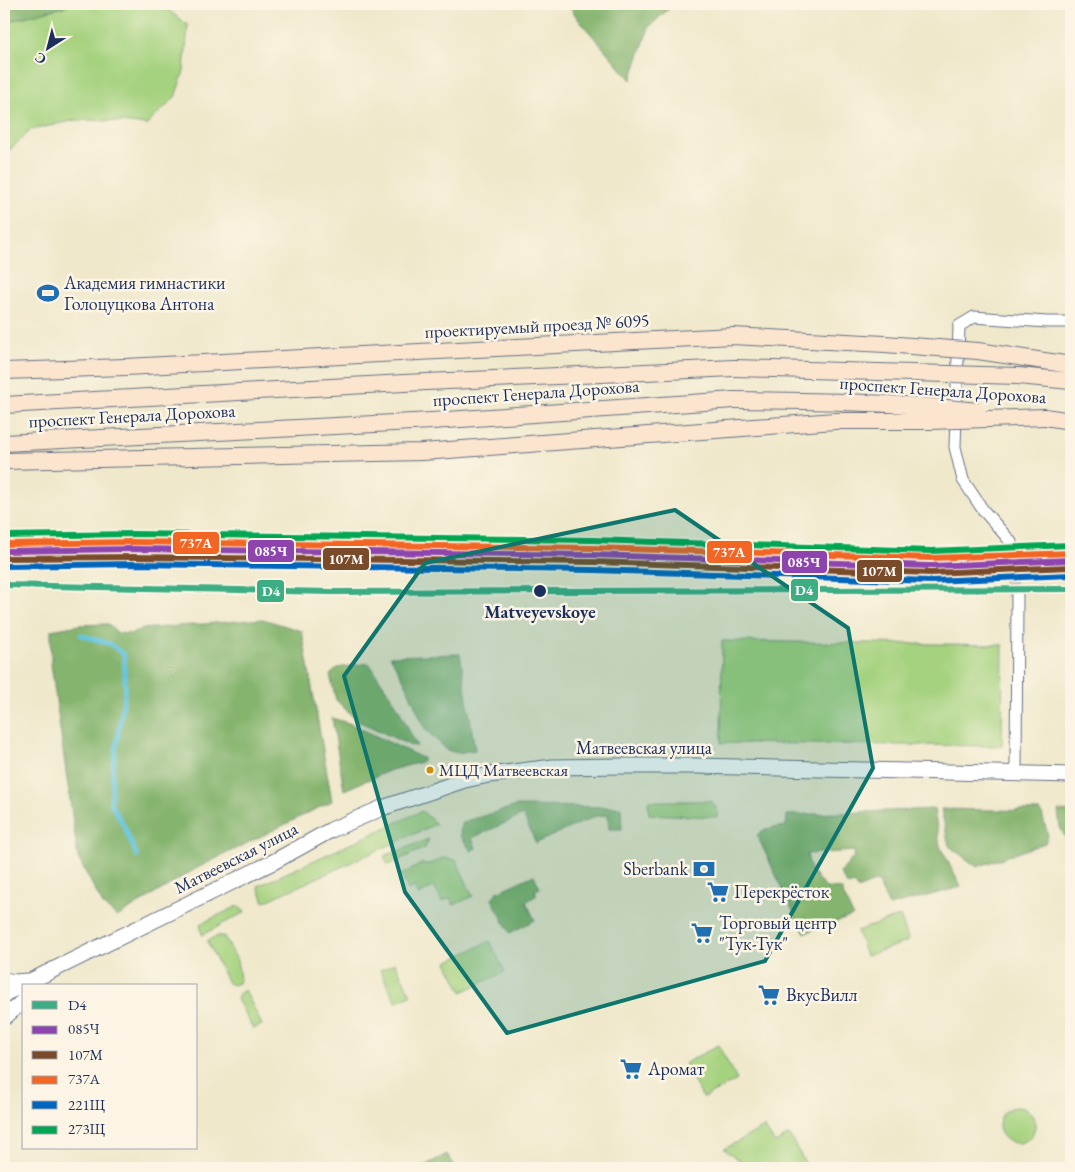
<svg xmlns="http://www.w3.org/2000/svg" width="1075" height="1172" font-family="'EB Garamond',serif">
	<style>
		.green { fill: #a5d27e; stroke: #60806e }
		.forest { fill: #84b46d; stroke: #507266 }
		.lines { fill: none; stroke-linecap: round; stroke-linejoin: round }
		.stream { stroke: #62c4e0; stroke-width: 4.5 }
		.minor-tunnel { stroke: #c5c3b5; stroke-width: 11; stroke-dasharray: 11 5.5; stroke-linecap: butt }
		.minor-casing { stroke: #657084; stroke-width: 13 }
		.tertiary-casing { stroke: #657084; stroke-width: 17 }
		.secondary-casing { stroke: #657084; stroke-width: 18 }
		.minor { stroke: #fff; stroke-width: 11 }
		.tertiary { stroke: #fff; stroke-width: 15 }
		.secondary { stroke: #fce5cf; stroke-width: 16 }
		.secondary-bridge-casing { stroke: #657084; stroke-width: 18; stroke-linecap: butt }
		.secondary-bridge { stroke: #fce5cf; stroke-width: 16 }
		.rail-1-casing { stroke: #fcf5e5; stroke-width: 10 }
		.rail-2-casing { stroke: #fcf5e5; stroke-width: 10 }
		.rail-3-casing { stroke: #fcf5e5; stroke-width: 10 }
		.rail-4-casing { stroke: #fcf5e5; stroke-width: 10 }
		.rail-5-casing { stroke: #fcf5e5; stroke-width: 10 }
		.rail-6-casing { stroke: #fcf5e5; stroke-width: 10 }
		.rail-1 { stroke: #3dad83; stroke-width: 6 }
		.rail-2 { stroke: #8e44ad; stroke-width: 6 }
		.rail-3 { stroke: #7a4b2a; stroke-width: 6 }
		.rail-4 { stroke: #f26522; stroke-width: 6 }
		.rail-5 { stroke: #0065bd; stroke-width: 6 }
		.rail-6 { stroke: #00a651; stroke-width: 6 }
		.marked { fill: #0f766e; fill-opacity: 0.2; stroke: #0f766e; stroke-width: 4; stroke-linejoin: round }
		.stop-dot { fill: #1b2f5e; stroke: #fcf5e5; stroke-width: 2 }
		.bus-dot { fill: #cb8e13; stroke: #fcf5e5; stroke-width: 2 }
		.labels { text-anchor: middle; stroke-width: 5; stroke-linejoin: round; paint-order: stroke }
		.bus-label { font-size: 17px; fill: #1b2f5e; stroke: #fcf5e5; text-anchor: start }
		.poi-label { font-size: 18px; fill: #1b2f5e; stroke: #fcf5e5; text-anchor: start }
		.street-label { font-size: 18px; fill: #1b2f5e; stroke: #fcf5e5 }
		.stop-label { font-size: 18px; font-weight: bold; fill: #1b2f5e; stroke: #fcf5e5 }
		.line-badge { stroke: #fcf5e5; stroke-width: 2 }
		.badge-label { font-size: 14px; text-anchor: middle; font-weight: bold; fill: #fff }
	</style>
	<rect width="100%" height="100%" fill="#fcf5e5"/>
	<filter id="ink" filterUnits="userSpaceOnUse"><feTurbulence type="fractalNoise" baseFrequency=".02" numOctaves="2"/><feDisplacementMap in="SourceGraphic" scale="10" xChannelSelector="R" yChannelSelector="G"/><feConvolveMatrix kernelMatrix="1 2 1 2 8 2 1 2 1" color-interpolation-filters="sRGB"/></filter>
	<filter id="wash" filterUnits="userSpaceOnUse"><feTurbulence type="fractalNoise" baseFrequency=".0096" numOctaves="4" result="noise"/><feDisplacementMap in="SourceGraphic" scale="20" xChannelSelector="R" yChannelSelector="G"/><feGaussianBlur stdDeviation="1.12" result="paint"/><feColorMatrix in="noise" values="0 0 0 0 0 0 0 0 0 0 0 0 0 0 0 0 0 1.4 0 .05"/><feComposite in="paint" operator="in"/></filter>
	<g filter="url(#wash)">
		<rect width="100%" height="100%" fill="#efe8cb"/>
		<path class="green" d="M 73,4 L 160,4 L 188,25 L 184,71 L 175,97 L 147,125 L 110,121 L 76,120 L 31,130 L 4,155 L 4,20 L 13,20 Z
			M 722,641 L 1003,645 L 1002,746 L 721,743 Z
			M 648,801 L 712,801 L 718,812 L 717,817 L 649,814 Z
			M 422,811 L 436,824 L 264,902 L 258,886 Z
			M 429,839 L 425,848 L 388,865 L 384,856 Z
			M 442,858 L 456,860 L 473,896 L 454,905 L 450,898 L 442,902 L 434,887 L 418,895 L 414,887 L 408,890 L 401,875 L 421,864 L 430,864 Z
			M 238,906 L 245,912 L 202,935 L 200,924 Z
			M 900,916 L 909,941 L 866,956 L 857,931 Z
			M 218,936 L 224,936 L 237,960 L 240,979 L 238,983 L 233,985 L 228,983 L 207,941 Z
			M 490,941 L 505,972 L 462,992 L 447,962 Z
			M 395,963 L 411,995 L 396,1002 L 380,970 Z
			M 245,990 L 262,1025 L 253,1029 L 237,999 L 239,993 Z
			M 718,1045 L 737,1080 L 703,1098 L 684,1064 Z
			M999 1125a18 18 0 1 1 36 0a18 18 0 1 1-36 0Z
			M 764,1127 L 775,1143 L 789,1135 L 807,1166 L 799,1168 L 750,1168 L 724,1149 Z"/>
		<path class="forest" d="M 4,4 L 73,4 L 13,20 L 4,20 Z
			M 568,4 L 674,4 L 649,27 L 631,80 L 578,19 Z
			M 263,619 L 302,631 L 332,801 L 197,868 L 117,917 L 103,905 L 78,858 L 51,664 L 51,630 L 79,625 L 108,624 L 118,633 L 130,634 L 142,629 Z
			M 460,654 L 475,750 L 457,753 L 447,750 L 425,729 L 405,682 L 390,656 Z
			M 369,663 L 396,704 L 417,746 L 409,745 L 356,720 L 336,700 L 330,675 L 337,668 Z
			M 332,718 L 351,724 L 424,759 L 421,762 L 391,770 L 344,790 Z
			M 517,806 L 621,807 L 622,829 L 609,829 L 608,815 L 596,816 L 536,843 L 523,815 L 472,838 L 476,848 L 471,851 L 460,835 L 461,824 L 469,820 Z
			M 934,809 L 940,846 L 961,887 L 889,906 L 877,881 L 857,889 L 854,884 L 848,886 L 840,873 L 853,858 L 855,851 L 807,854 L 811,871 L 826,888 L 841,889 L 853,916 L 805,933 L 797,920 L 757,835 L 765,829 L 786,826 L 787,815 Z
			M 941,809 L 1041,811 L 1048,835 L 1045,843 L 977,867 L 949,846 Z
			M 1058,811 L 1071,812 L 1071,849 L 1060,827 Z
			M 534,875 L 540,888 L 535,890 L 537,895 L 526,902 L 535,920 L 510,933 L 492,899 L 497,892 Z
			M 447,1154 L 455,1168 L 420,1168 Z"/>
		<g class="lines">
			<path class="stream" d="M 81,635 L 110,644 L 124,655 L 125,691 L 113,767 L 111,804 L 124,826 L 137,856"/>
		</g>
	</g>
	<g filter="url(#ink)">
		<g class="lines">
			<path class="minor-tunnel" d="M 1011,542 L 1017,596"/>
			<g class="minor-casing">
				<path id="minor" d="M 1011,542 L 983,510 L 963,480 L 955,447 L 959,326 L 974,317 L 1047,322 L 1071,322
					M 1016,774 L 1017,596"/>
			</g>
			<g class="tertiary-casing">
				<path id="tertiary" d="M 4,980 L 15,982 L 27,981
					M 4,994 L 275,861 L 331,830 L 382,808 L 465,780 L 489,775 L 553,767 L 622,766 L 696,766 L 1071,775
					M 4,1018 L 24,1000"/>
			</g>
			<g class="secondary-casing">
				<path id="secondary" d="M 4,371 L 125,367
					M 4,405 L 404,383 L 734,368
					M 1045,417 L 1071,421
					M 4,443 L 432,421 L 734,400"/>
			</g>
			<use href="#minor" class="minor"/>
			<use href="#tertiary" class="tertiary"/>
			<use href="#secondary" class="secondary"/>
			<g class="secondary-bridge-casing">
				<path id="secondary-bridge" d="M 125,367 L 733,336 L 885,344 L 978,351 L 1071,365
					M 734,368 L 1018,376 L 1071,381
					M 734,400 C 816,401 897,402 978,411
					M 4,461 L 422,452 L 835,421 L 930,421 L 1045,417"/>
			</g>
			<use href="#secondary-bridge" class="secondary-bridge"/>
			<g class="rail-1-casing">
				<path id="rail-1" d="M 4,585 L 331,592 L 1071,589"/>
			</g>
			<g class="rail-2-casing">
				<path id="rail-2" d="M 4,551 L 133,549 L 593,555 L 931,566 L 1071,560"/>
			</g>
			<g class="rail-3-casing">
				<path id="rail-3" d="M 4,558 L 133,557 L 593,562 L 931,573 L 1071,567"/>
			</g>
			<g class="rail-4-casing">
				<path id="rail-4" d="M 4,544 L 133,542 L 593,548 L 931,558 L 1071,553"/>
			</g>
			<g class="rail-5-casing">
				<path id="rail-5" d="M 4,566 L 133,564 L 593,570 L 931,581 L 1071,575"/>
			</g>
			<g class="rail-6-casing">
				<path id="rail-6" d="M 4,536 L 133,534 L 593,540 L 931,551 L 1070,545"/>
			</g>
			<use href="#rail-1" class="rail-1"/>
			<use href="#rail-2" class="rail-2"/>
			<use href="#rail-3" class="rail-3"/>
			<use href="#rail-4" class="rail-4"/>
			<use href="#rail-5" class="rail-5"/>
			<use href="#rail-6" class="rail-6"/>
		</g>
	</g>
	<path class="marked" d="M 675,510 L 848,628 L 873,768 L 765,961 L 507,1033 L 405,892 L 344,676 L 425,563 Z"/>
	<defs>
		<g id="stadium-bare" transform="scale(1.725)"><path d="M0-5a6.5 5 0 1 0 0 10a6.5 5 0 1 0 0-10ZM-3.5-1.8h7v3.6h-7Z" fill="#1f6fb2" stroke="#fcf5e5" stroke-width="2.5" paint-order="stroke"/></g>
		<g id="bank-bare" transform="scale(1.725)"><path d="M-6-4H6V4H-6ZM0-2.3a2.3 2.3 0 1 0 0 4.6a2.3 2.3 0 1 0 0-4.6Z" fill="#1f6fb2" stroke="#fcf5e5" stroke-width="2.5" paint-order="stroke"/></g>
		<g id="supermarket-bare" transform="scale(1.725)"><path d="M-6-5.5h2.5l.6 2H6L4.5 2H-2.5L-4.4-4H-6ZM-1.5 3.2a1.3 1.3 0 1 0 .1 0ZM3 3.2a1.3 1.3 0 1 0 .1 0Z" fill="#1f6fb2" stroke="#fcf5e5" stroke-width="2.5" paint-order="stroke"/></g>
	</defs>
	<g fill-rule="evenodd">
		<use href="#stadium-bare" x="48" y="293"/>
		<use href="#bank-bare" x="704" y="869"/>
		<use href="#supermarket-bare" x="718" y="892"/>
		<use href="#supermarket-bare" x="702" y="933"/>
		<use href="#supermarket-bare" x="769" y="995"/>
		<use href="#supermarket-bare" x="631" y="1069"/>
	</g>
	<circle class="stop-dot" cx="540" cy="591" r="7"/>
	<circle class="bus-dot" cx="430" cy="770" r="4.5"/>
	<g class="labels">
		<g class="bus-label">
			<text x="439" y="776">МЦД Матвеевская</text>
		</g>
		<g class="poi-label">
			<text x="64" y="289">Академия гимнастики<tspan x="64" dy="21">Голоцуцкова Антона</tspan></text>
			<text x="688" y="875" text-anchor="end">Sberbank</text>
			<text x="734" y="898">Перекрёсток</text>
			<text x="719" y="929">Торговый центр<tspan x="719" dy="21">"Тук-Тук"</tspan></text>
			<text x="786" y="1001">ВкусВилл</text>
			<text x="648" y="1075">Аромат</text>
		</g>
		<g class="street-label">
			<text transform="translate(537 326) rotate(-3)" y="6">проектируемый проезд № 6095</text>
			<text transform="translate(943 390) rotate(4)" y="6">проспект Генерала Дорохова</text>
			<text transform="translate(536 393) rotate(-4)" y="6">проспект Генерала Дорохова</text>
			<text transform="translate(132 416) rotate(-3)" y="6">проспект Генерала Дорохова</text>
			<text x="644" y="754">Матвеевская улица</text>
			<text transform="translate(236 858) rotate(-27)" y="6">Матвеевская улица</text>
		</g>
		<g class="stop-label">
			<text x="540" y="618">Matveyevskoye</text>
		</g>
	</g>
	<g class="line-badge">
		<rect x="172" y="531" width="48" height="24" rx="5" fill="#f26522"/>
		<rect x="247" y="539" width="48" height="24" rx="5" fill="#8e44ad"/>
		<rect x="706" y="540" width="47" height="24" rx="5" fill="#f26522"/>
		<rect x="322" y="547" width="48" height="24" rx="5" fill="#7a4b2a"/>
		<rect x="781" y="550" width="47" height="24" rx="5" fill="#8e44ad"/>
		<rect x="856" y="559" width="47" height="24" rx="5" fill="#7a4b2a"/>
		<rect x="790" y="578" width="29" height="24" rx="5" fill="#3dad83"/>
		<rect x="256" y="579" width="29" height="24" rx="5" fill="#3dad83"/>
	</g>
	<g class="badge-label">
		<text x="196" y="548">737А</text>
		<text x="271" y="556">085Ч</text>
		<text x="729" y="557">737А</text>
		<text x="346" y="564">107М</text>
		<text x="804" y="567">085Ч</text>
		<text x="879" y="576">107М</text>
		<text x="804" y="595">D4</text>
		<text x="271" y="596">D4</text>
	</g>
	<rect width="1075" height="1172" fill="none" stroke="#fcf5e5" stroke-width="20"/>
	<rect x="22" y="984" width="175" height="165" fill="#fcf5e5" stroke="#a2a6af"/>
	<rect x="32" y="1001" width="25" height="8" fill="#3dad83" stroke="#a2a6af"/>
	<text x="68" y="1010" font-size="15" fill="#1b2f5e">D4</text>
	<rect x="32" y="1026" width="25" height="8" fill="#8e44ad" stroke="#a2a6af"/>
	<text x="68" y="1034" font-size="15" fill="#1b2f5e">085Ч</text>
	<rect x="32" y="1051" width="25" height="8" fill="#7a4b2a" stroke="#a2a6af"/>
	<text x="68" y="1060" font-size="15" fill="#1b2f5e">107М</text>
	<rect x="32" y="1076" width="25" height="8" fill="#f26522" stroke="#a2a6af"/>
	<text x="68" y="1084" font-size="15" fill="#1b2f5e">737А</text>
	<rect x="32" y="1101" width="25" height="8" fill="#0065bd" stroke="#a2a6af"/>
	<text x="68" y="1110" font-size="15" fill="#1b2f5e">221Щ</text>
	<rect x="32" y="1126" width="25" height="8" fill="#00a651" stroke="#a2a6af"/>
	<text x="68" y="1134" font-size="15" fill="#1b2f5e">273Щ</text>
	<g transform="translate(48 48) rotate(216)" stroke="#fcf5e5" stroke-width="4" paint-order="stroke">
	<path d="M0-4L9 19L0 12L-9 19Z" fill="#1b2f5e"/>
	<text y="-8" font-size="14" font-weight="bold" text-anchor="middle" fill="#1b2f5e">С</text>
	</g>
</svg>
